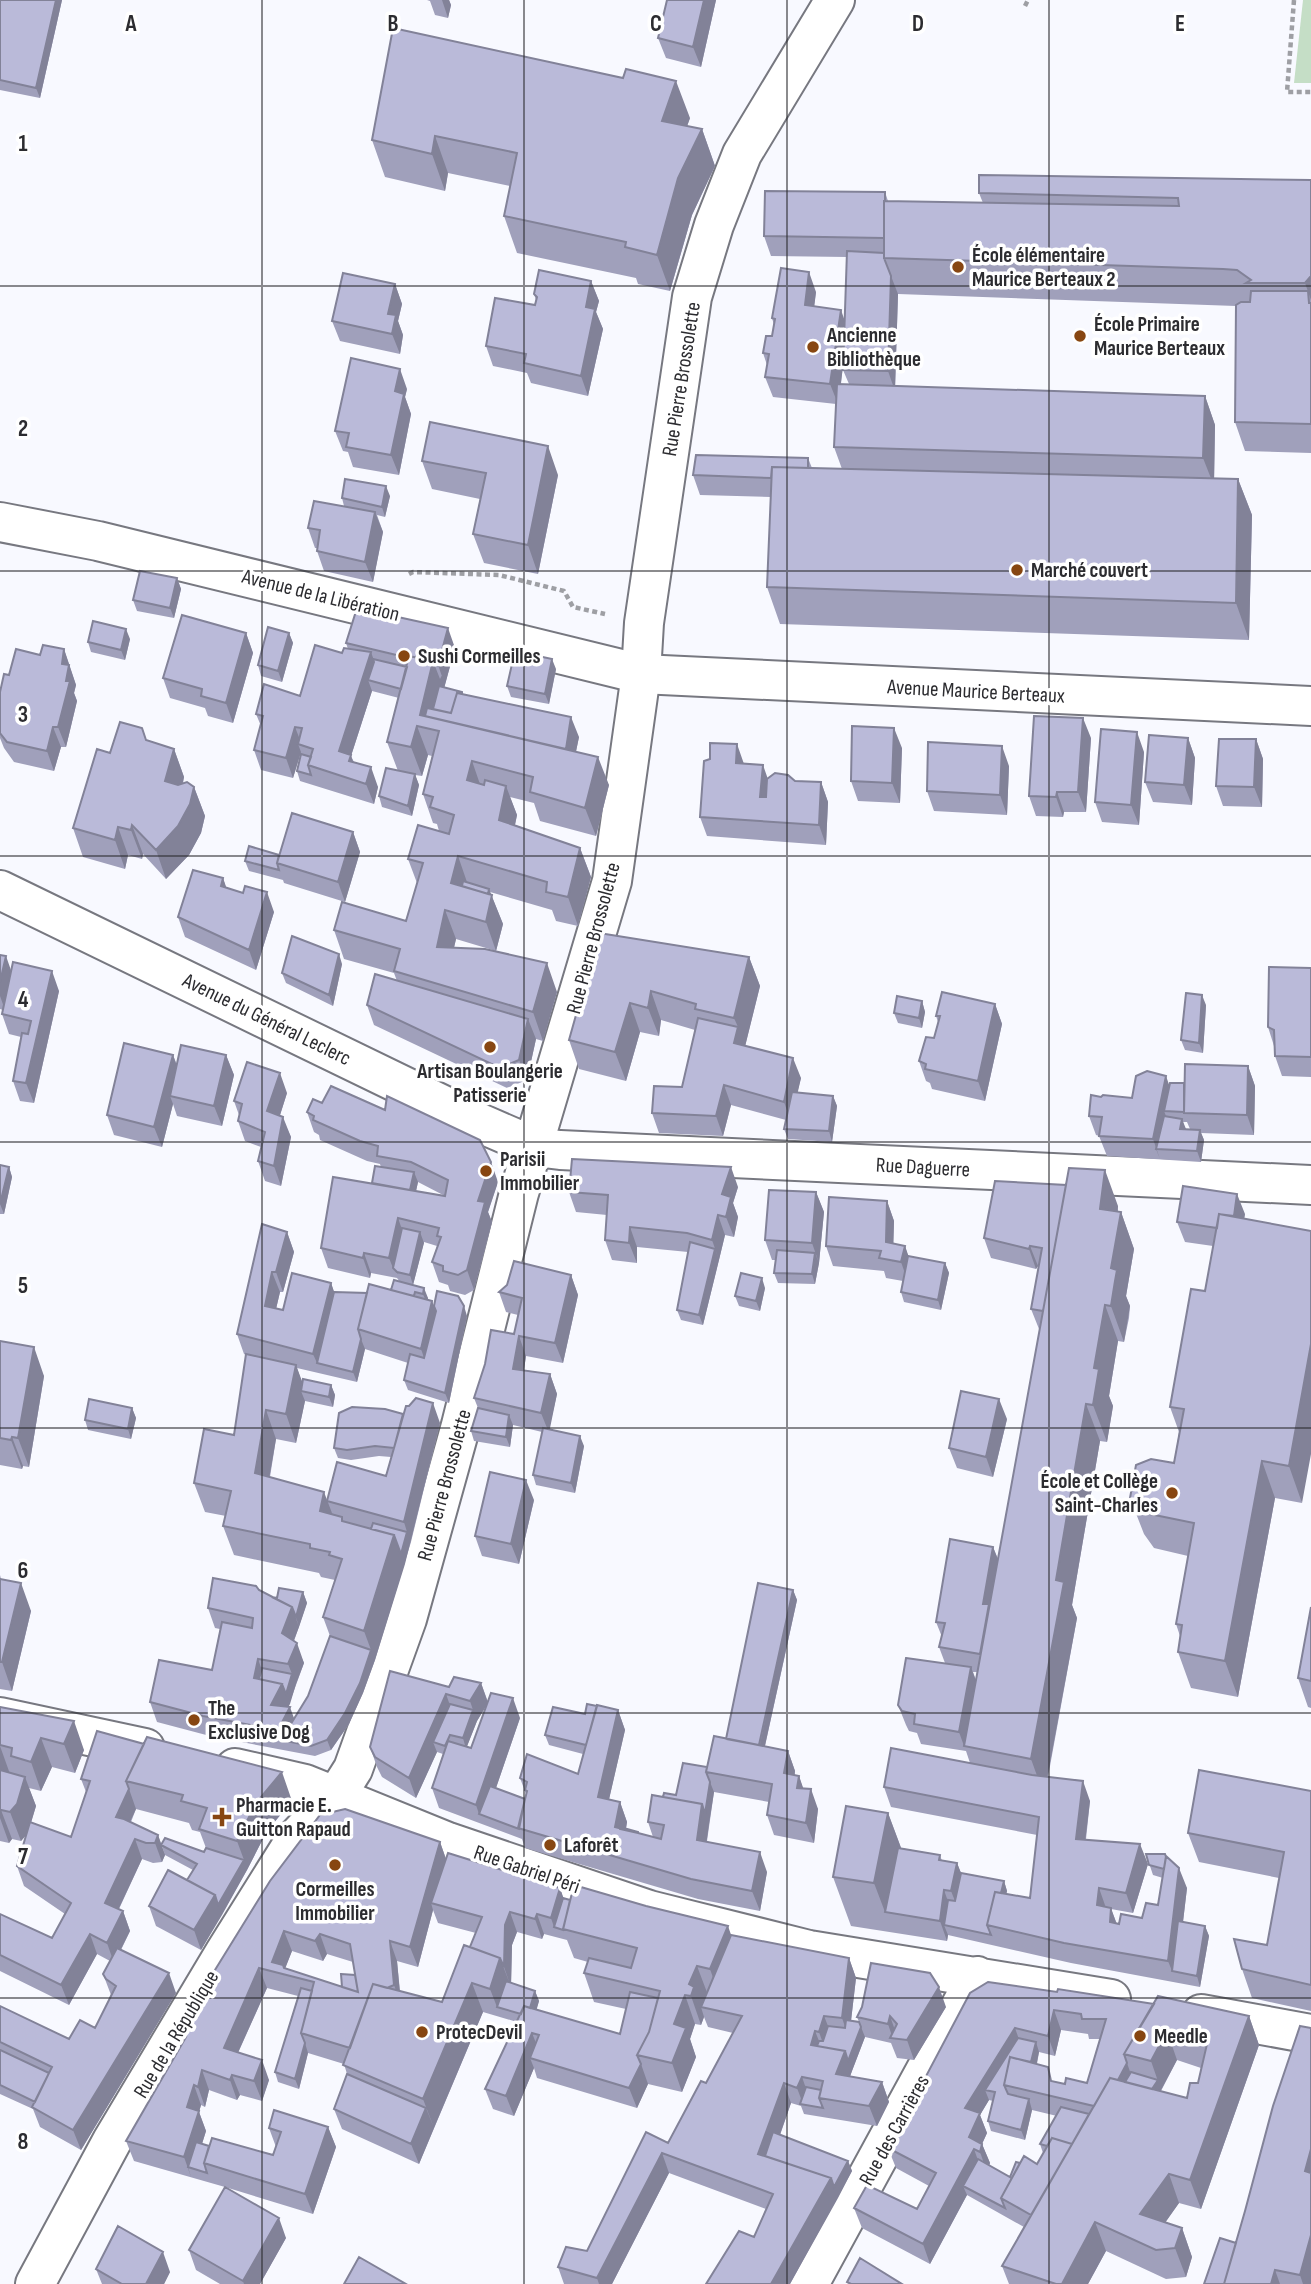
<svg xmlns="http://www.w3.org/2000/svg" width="1311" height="2284" font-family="'Sofia Sans Condensed',sans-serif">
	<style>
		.green { fill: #c5dec6 }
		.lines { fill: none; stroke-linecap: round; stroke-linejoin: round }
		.minor-casing { stroke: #777880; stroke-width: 42 }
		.tertiary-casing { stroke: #777880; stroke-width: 42 }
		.path { stroke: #9e9fa4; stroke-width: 4.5; stroke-dasharray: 5 3.5; stroke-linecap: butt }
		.minor { stroke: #fff; stroke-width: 38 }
		.tertiary { stroke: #fff; stroke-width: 38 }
		.wall { fill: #a0a0bb; fill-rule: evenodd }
		.shaded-wall { fill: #828298 }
		.building { fill: #babad9; stroke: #828298; stroke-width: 2; fill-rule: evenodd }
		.grid { fill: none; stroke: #2c2c30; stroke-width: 2; stroke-opacity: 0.55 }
		.poi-dot { fill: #874611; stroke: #fff; stroke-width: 2.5 }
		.labels { text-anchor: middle; stroke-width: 7; stroke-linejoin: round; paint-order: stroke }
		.poi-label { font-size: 21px; font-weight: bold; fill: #2c2c30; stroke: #fff; text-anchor: start }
		.street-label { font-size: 21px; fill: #2c2c30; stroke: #fff }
		.grid-label { font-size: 23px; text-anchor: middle; font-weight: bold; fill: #2c2c30; stroke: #fff; stroke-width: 7; stroke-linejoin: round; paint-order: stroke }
	</style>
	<rect width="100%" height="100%" fill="#f8f9ff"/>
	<path class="green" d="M 1303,0 L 1311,0 L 1311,83 L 1294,83 Z"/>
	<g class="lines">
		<g class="minor-casing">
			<path id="minor" d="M 0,890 L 482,1124 L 535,1147 L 560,1150 L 1311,1185
				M 0,1717 L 145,1748
				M 235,1768 L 305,1784 L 448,1842 L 649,1910 L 809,1950 L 1111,1999
				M 1201,2014 L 1311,2034
				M 35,2284 L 112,2141 L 225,1952 L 297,1837 L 336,1796 L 353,1769 L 407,1619 L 461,1425 L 519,1193 L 612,881 L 641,674 L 644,623 L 692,297 L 714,225 L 742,154 L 835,0
				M 809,2284 L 977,1976"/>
		</g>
		<g class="tertiary-casing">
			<path id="tertiary" d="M 0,522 L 98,541 L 641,674 L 1311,706"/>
		</g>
		<path class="path" d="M 1294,0 L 1287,92 L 1311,92
			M 1025,6 L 1028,0
			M 409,574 L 413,572 L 499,575 L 564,591 L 573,607 L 605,614"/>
		<use href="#minor" class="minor"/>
		<use href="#tertiary" class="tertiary"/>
	</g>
	<path class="wall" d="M 0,0 L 62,0 L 40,98 L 0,90 Z
		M 427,0 L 449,0 L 451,5 L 448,18 L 435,15 L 430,1 Z
		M 667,0 L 716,0 L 701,67 L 666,58 L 658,38 Z
		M 690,118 L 687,126 L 702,129 L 715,166 L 692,215 L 670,291 L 638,284 L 636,278 L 517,253 L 504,216 L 510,186 L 448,173 L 445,191 L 385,177 L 372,140 Z
		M 1311,180 L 1311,453 L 1245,451 L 1235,422 L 1236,306 L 898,294 L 895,386 L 1205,396 L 1215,425 L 1214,478 L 1238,479 L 1252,515 L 1249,640 L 780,624 L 767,587 L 771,497 L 700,495 L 693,475 L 808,458 L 812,468 L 842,469 L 834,447 L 836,404 L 773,397 L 765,377 L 767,365 L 763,353 L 772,336 L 774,325 L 772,318 L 816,292 L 814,306 L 845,321 L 847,257 L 771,256 L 764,236 L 885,192 L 888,201 L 983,203 L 979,193 ZM 843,363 L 843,370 L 849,384 L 841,384 Z
		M 591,281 L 599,301 L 596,312 L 603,329 L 588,396 L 531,383 L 527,373 L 493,366 L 486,346 L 535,305 L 536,300 L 534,294 Z
		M 395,284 L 402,304 L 398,321 L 403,335 L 400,354 L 340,341 L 332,321 Z
		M 407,389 L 405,397 L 411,414 L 399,475 L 353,467 L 348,452 L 343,451 L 335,431 Z
		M 422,461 L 558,475 L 538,574 L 484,563 L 473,534 L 480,499 L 432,489 Z
		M 390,496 L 385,517 L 377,515 L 383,532 L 373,582 L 324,571 L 317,551 L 317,548 L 315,548 L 308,528 L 344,506 L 342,498 Z
		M 177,578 L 181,589 L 174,618 L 137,611 L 133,600 Z
		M 246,633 L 253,653 L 233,723 L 208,716 L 205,708 L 170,698 L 163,678 Z
		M 289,633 L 293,643 L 282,682 L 261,676 L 258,665 Z
		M 130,639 L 125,660 L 91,652 L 88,642 Z
		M 346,643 L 455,648 L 444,688 L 579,737 L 576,751 L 609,785 L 596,836 L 540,821 L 534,803 L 510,797 L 517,815 L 515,825 L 580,848 L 591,877 L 578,926 L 556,921 L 552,910 L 490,892 L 503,924 L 496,951 L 456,939 L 454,948 L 557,992 L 543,1041 L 536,1039 L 527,1080 L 507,1088 L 374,1025 L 367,1005 L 397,981 L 394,973 L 344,959 L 334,930 L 406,921 L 417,883 L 408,859 L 439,831 L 437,824 L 433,823 L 423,794 L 432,756 L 428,755 L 422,776 L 415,775 L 419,785 L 412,816 L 382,807 L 379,796 L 398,771 L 387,742 L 399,698 L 372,691 L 351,756 L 354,762 L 378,787 L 374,804 L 300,781 L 297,771 L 301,752 L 293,778 L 261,770 L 254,750 L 261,726 L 256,714 L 300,696 L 348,649 Z
		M 64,649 L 76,685 L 74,693 L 77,701 L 66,747 L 61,747 L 54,771 L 14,762 L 4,748 L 0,738 L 0,692 L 9,675 L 40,655 Z
		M 556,669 L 549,704 L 511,697 L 507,686 Z
		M 1091,738 L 1086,812 L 1064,812 L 1063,817 L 1036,816 L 1029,796 Z
		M 1188,738 L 1195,758 L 1192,805 L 1153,802 L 1145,782 Z
		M 1256,739 L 1263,759 L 1262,807 L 1223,806 L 1216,786 Z
		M 146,740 L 174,749 L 184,777 L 183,784 L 194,787 L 205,816 L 201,833 L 189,855 L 166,879 L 143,854 L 142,859 L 128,855 L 125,869 L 83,857 L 73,828 L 110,753 Z
		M 902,748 L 900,803 L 858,801 L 851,781 Z
		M 1144,752 L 1139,825 L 1102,822 L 1095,802 Z
		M 744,764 L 768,779 L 821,782 L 828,802 L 826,845 L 707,836 L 700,817 Z
		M 1009,766 L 1007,815 L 934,811 L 927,791 Z
		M 353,832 L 360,852 L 345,902 L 284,883 L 283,880 L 249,871 L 245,861 L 279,855 Z
		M 223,878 L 226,888 L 274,912 L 256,970 L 185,937 L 178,917 Z
		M 599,933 L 749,957 L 760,986 L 745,1046 L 801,1078 L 797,1093 L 833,1096 L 837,1106 L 832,1142 L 788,1139 L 784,1129 L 786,1120 L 731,1105 L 723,1136 L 659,1133 L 652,1113 L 682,1087 L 695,1030 L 661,1020 L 659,1036 L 640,1032 L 626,1081 L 579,1069 L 569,1040 Z
		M 0,955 L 11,971 L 59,991 L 34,1103 L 20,1101 L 13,1081 L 21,1037 L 9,1034 L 2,1014 L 3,1010 L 0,1009 Z
		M 342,964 L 333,1006 L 286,983 L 282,973 Z
		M 1311,968 L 1311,1077 L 1282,1076 L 1275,1056 L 1274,1046 L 1268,1027 Z
		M 922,1001 L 925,1012 L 922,1028 L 898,1023 L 894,1013 Z
		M 995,1004 L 1002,1024 L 985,1101 L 932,1089 L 930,1083 L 926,1081 L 919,1061 L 934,1038 L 938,1022 L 936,1016 Z
		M 1206,1005 L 1203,1053 L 1185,1050 L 1181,1040 Z
		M 173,1055 L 177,1065 L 226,1055 L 234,1075 L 222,1126 L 177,1116 L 173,1104 L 162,1147 L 114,1135 L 107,1115 Z
		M 1248,1066 L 1255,1086 L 1254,1135 L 1201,1133 L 1204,1140 L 1201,1162 L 1107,1156 L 1099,1136 L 1096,1135 L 1089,1116 L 1101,1097 L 1132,1098 L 1169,1086 L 1184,1083 ZM 1183,1122 L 1187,1122 L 1190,1129 L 1185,1129 Z
		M 287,1093 L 280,1115 L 291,1137 L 281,1186 L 265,1181 L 258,1161 L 261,1147 L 245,1141 L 238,1121 L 239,1115 L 234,1101 Z
		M 307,1112 L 498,1182 L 488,1212 L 492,1222 L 474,1290 L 465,1295 L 450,1291 L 448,1285 L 439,1282 L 432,1262 L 437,1246 L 424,1242 L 413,1285 L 428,1298 L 428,1300 L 432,1301 L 434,1306 L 467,1316 L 449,1403 L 408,1390 L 404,1380 L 408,1363 L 365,1349 L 357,1382 L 297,1368 L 302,1383 L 331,1385 L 335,1395 L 333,1407 L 305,1401 L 296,1443 L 276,1439 L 270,1477 L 327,1501 L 386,1476 L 391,1457 L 379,1456 L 351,1460 L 338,1458 L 334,1448 L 440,1423 L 411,1542 L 375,1660 L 363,1693 L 349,1724 L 331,1750 L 315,1756 L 210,1736 L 157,1722 L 150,1702 L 212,1670 L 220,1629 L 215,1628 L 208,1608 L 259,1590 L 272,1597 L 277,1598 L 303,1592 L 307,1603 L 294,1641 L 304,1663 L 288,1707 L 294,1718 L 308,1696 L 330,1636 L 323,1617 L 335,1580 L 321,1577 L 319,1573 L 234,1555 L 223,1526 L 226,1516 L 205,1512 L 194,1483 L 234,1435 L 246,1355 L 244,1354 L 237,1334 L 287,1232 L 294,1252 L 283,1292 L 280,1292 L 276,1309 L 283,1310 L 331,1283 L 334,1292 L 367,1293 L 391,1290 L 400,1282 L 397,1278 L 371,1273 L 370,1278 L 328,1268 L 321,1248 L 372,1183 L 381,1167 L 380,1164 L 367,1161 L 320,1140 L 319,1135 L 314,1132 ZM 418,1182 L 445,1196 L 416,1191 Z
		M 0,1165 L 9,1167 L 12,1177 L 4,1214 L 0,1214 Z
		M 738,1187 L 733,1203 L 738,1217 L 734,1237 L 725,1235 L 703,1325 L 681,1320 L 677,1310 L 688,1252 L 637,1247 L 637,1263 L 612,1260 L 605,1240 L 607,1215 L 576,1212 L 569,1192 Z
		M 816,1192 L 824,1212 L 819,1263 L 815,1284 L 778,1283 L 774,1273 L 776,1260 L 772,1260 L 765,1240 Z
		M 887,1201 L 894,1221 L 893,1244 L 905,1246 L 908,1256 L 945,1263 L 949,1273 L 941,1310 L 904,1302 L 901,1292 L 903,1281 L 886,1278 L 884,1271 L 833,1266 L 826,1246 Z
		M 1118,1206 L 1118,1212 L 1121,1212 L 1134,1249 L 1126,1296 L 1130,1306 L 1129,1318 L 1124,1342 L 1118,1341 L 1109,1396 L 1113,1406 L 1107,1442 L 1100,1441 L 1072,1605 L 1077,1618 L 1048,1777 L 1090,1801 L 1086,1839 L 1148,1864 L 1133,1913 L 1111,1909 L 1117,1924 L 1119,1924 L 1142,1918 L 1158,1905 L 1163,1878 L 1153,1875 L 1146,1854 L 1187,1888 L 1183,1922 L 1205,1926 L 1209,1936 L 1200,1987 L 1071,1963 L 948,1935 L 947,1941 L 851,1926 L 833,1877 L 888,1813 L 901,1848 L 940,1855 L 942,1861 L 957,1863 L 961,1873 L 1004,1881 L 1007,1891 L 1006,1894 L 1030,1898 L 1037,1835 L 891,1807 L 884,1787 L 970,1763 L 966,1751 L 921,1744 L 917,1733 L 909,1731 L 906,1725 L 898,1705 L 945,1663 L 939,1647 L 942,1637 L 936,1622 L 993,1547 L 998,1559 L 1040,1329 L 1039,1329 L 1031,1309 L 1039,1266 L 1038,1266 L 1036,1269 L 991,1258 L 984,1238 ZM 973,1672 L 977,1672 L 976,1680 Z
		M 1245,1214 L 1244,1218 L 1302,1503 L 1275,1498 L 1238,1697 L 1191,1688 L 1178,1652 L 1180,1636 L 1176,1624 L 1188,1556 L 1154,1548 L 1144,1534 L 1130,1498 L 1174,1463 L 1179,1432 L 1170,1407 L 1205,1291 L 1213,1246 L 1185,1242 L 1177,1222 Z
		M 571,1275 L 578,1295 L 563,1363 L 526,1356 L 524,1370 L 550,1374 L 557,1394 L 549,1429 L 584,1446 L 575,1493 L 536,1485 L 533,1475 L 542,1432 L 513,1425 L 510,1447 L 474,1441 L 471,1431 L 478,1408 L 474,1398 L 514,1334 L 518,1315 L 506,1312 L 499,1292 Z
		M 765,1288 L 760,1311 L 739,1306 L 735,1296 Z
		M 0,1341 L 44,1376 L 29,1467 L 23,1466 L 22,1469 L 0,1465 Z
		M 132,1408 L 136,1418 L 131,1439 L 88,1430 L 85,1420 Z
		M 1007,1419 L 993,1477 L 957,1468 L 949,1448 Z
		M 534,1500 L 519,1564 L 482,1556 L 475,1536 Z
		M 0,1575 L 1,1579 L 31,1611 L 12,1691 L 0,1689 Z
		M 793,1590 L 797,1600 L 765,1746 L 788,1751 L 795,1771 L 795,1775 L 799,1776 L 803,1789 L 818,1809 L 814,1843 L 774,1835 L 767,1815 L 769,1802 L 714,1792 L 707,1841 L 767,1872 L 760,1911 L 698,1899 L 525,1848 L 522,1839 L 439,1808 L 432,1788 L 443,1754 L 437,1752 L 416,1798 L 382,1777 L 377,1767 L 370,1747 L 449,1687 L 481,1683 L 488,1702 L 520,1718 L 496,1788 L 525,1799 L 526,1794 L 520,1778 L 578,1774 L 583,1754 L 549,1745 L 545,1735 L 585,1714 L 618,1710 L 625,1730 L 609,1799 L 620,1802 L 627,1822 L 626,1829 L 653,1837 L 648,1822 L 663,1797 L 676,1795 L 707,1767 L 726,1739 ZM 486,1706 L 471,1748 L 467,1746 L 477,1721 Z
		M 1311,1607 L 1311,1708 L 1308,1707 L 1298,1678 Z
		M 0,1707 L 84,1750 L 75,1773 L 52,1767 L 41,1791 L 29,1788 L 36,1806 L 31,1822 L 71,1837 L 86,1792 L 81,1779 L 97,1731 L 292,1801 L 267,1831 L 247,1870 L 201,1950 L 156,1926 L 149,1906 L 187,1880 L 193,1870 L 165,1855 L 162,1862 L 153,1863 L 142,1859 L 119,1909 L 123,1911 L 130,1931 L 121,1950 L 176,1993 L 81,2150 L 40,2127 L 33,2109 L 0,2094 L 0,2006 L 69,2039 L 95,2028 L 111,1995 L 103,1974 L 110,1961 L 97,1954 L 69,2005 L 0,1971 L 0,1914 L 52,1938 L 65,1914 L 24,1886 L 17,1866 L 27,1834 L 21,1841 L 12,1839 L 9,1843 L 0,1841 ZM 136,1809 L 189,1823 L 192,1830 L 200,1832 L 206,1848 L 204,1852 L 161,1845 L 165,1855 L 158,1835 L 131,1822 Z
		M 1311,1791 L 1311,2011 L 1252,1998 L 1242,1969 L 1267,1945 L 1279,1878 L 1199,1862 L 1188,1833 Z
		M 440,1842 L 446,1859 L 560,1888 L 563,1898 L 570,1900 L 731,1935 L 849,1958 L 856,1978 L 851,2021 L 859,2022 L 857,2017 L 946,2007 L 914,2060 L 897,2058 L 891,2043 L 865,2037 L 850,2076 L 882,2082 L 889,2102 L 877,2126 L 804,2114 L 801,2106 L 791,2103 L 780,2135 L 848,2161 L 852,2171 L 790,2284 L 706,2284 L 754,2237 L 766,2209 L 669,2173 L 612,2284 L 564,2284 L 558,2267 L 587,2251 L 668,2143 L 706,2083 L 733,2033 L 708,2027 L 704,2017 L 701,2025 L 695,2024 L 690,2039 L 696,2057 L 682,2092 L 648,2084 L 637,2108 L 537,2078 L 534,2068 L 514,2116 L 493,2109 L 485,2089 L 517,2022 L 483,2012 L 419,2164 L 342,2129 L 334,2109 L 347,2074 L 344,2064 L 308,2053 L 299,2089 L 278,2082 L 275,2072 L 298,1996 L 267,1988 L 238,2053 L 269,2080 L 262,2101 L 240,2095 L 237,2100 L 209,2090 L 205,2107 L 201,2105 L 199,2112 L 206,2131 L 202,2144 L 209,2146 L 273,2155 L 276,2147 L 269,2128 L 328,2127 L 336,2147 L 313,2214 L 225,2187 L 286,2238 L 260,2284 L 220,2284 L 196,2270 L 189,2250 L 225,2187 L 134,2161 L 126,2141 L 181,2046 L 176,2033 L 270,1881 ZM 433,1910 L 438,1923 L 476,1933 L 470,1947 L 442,2002 L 400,1991 L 397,1961 L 418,1967 ZM 517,1932 L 542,1939 L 544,1934 L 567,1940 L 574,1958 L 588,1962 L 584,1973 L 594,2002 L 626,2009 L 620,2034 L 536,2010 L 539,2001 L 535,1991 L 511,1983 L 512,1945 ZM 292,1951 L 323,1961 L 327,1954 L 353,1962 L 355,1975 L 342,1987 L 285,1968 Z
		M 1057,1992 L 1249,2016 L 1259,2045 L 1201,2209 L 1179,2203 L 1165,2222 L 1182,2228 L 1192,2257 L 1186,2277 L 1166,2279 L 1106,2251 L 1088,2284 L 1009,2284 L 1002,2266 L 1024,2227 L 967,2195 L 930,2264 L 862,2228 L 854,2208 L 917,2209 L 929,2186 L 896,2168 L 888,2148 L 970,1993 ZM 1061,2030 L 1088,2034 L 1089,2039 L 1100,2039 L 1087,2083 L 1065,2084 L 1053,2082 L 1037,2064 L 1039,2052 L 1055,2056 ZM 1177,2060 L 1201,2068 L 1198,2083 L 1187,2098 L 1161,2091 ZM 989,2100 L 993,2101 L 988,2121 L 991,2131 L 1025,2140 L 1032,2110 L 1057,2116 L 1040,2144 L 1043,2153 L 1037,2164 L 1020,2163 L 1010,2177 L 989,2165 L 990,2163 L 982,2144 L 987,2133 L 980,2115 Z
		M 1245,2211 L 1311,2284 L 1204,2284 L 1236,2243 Z
		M 96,2269 L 170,2272 L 164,2284 L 102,2284 Z"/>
	<path class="shaded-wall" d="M 56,0 L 62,0 L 40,98 L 36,88 Z
		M 442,0 L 449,0 L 451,5 L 448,18 Z
		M 704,0 L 716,0 L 701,67 L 693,47 Z
		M 676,81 L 690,118 L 676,157 L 662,121 Z
		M 702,129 L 715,166 L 692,215 L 670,291 L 657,255 L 678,178 Z
		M 435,136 L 448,173 L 445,191 L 432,154 Z
		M 809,272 L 816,292 L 812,325 L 805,305 Z
		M 891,276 L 898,294 L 895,391 L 888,371 Z
		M 1311,276 L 1311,300 L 1305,283 Z
		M 591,281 L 599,301 L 596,312 L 603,329 L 588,396 L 581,376 L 586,307 Z
		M 395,284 L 402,304 L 398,321 L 403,335 L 400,354 L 392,334 L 388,314 Z
		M 841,310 L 848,330 L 838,404 L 830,384 Z
		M 400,369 L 407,389 L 405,397 L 411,414 L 399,475 L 391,455 L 395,391 Z
		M 1205,396 L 1215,425 L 1214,486 L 1203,458 Z
		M 548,446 L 558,475 L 538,574 L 528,545 Z
		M 1238,479 L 1252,515 L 1249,640 L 1236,603 Z
		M 386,486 L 390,496 L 385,517 L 382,507 Z
		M 375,512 L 383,532 L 373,582 L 365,562 Z
		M 177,578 L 181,589 L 174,618 L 170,608 Z
		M 448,628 L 455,648 L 445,685 L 438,665 Z
		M 126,629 L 130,639 L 125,660 L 121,650 Z
		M 246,633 L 253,653 L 233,723 L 226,703 Z
		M 289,633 L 293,643 L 282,682 L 278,671 Z
		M 64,649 L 76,685 L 74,693 L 77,701 L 66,747 L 58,727 L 62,664 Z
		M 371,652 L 378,672 L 368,680 L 372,691 L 351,756 L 358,775 L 339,751 Z
		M 552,659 L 556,669 L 549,704 L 545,694 Z
		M 433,661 L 440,679 L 442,675 L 445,685 L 437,719 L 420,715 Z
		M 571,717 L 579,737 L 571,776 L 564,756 Z
		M 1083,718 L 1091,738 L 1086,812 L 1078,792 Z
		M 417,726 L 428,755 L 422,776 L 411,747 Z
		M 53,727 L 61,747 L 54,771 L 47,751 Z
		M 295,727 L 302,745 L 298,744 L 301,752 L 293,778 L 286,758 Z
		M 894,728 L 902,748 L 900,803 L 892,783 Z
		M 1137,732 L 1144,752 L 1139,825 L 1131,805 Z
		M 1188,738 L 1195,758 L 1192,805 L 1184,785 Z
		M 1256,739 L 1263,759 L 1262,807 L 1254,787 Z
		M 737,744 L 744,764 L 736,763 Z
		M 1002,746 L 1009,766 L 1007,815 L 1000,795 Z
		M 174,749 L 184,777 L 176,810 L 165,781 Z
		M 598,757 L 609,785 L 596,836 L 585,808 Z
		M 472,761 L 482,790 L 467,780 Z
		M 763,765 L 770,785 L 768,817 L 760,797 Z
		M 371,767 L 378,787 L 374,804 L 366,784 Z
		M 415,774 L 419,785 L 412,816 L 408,806 Z
		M 821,782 L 828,802 L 826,845 L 819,825 Z
		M 506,786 L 517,815 L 510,848 L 499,820 Z
		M 194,787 L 205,816 L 201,833 L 189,855 L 166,879 L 156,850 Z
		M 1057,792 L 1064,812 L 1063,817 L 1056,797 Z
		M 132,825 L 143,854 L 142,859 L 131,830 Z
		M 118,827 L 128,855 L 125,869 L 115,840 Z
		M 353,832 L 360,852 L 345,902 L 338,882 Z
		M 580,848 L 591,877 L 578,926 L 568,897 Z
		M 458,856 L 468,885 L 464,903 L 451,883 Z
		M 223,878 L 230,898 L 221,886 Z
		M 489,889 L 503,924 L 496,951 L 486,922 L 484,909 Z
		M 267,892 L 274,912 L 256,970 L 249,950 Z
		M 445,910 L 456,939 L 447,976 L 437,947 Z
		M 339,954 L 342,964 L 333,1006 L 329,995 Z
		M 6,956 L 13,976 L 5,1010 L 0,996 L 0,982 Z
		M 749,957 L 760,986 L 741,1063 L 734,1043 L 738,1027 L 734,1018 Z
		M 547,963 L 557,992 L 543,1041 L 533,1012 Z
		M 52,971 L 59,991 L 34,1103 L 26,1083 Z
		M 651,991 L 661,1020 L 659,1036 L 648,1008 Z
		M 1202,995 L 1206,1005 L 1203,1053 L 1199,1043 Z
		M 922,1001 L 925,1012 L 922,1028 L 919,1018 Z
		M 630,1003 L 640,1032 L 626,1081 L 615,1052 Z
		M 995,1004 L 1002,1024 L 985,1101 L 978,1081 Z
		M 528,1019 L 536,1039 L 527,1080 L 519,1060 Z
		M 173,1055 L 180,1075 L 170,1096 L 173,1104 L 162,1147 L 154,1127 Z
		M 226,1055 L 234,1075 L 222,1126 L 214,1106 Z
		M 793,1058 L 801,1078 L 791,1122 L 784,1102 Z
		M 1248,1066 L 1255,1086 L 1254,1135 L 1247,1115 Z
		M 280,1073 L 287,1093 L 275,1131 L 267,1111 Z
		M 1166,1076 L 1173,1096 L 1164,1111 L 1168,1121 L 1156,1149 L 1160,1159 L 1153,1139 Z
		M 724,1085 L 731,1105 L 723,1136 L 716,1116 Z
		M 833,1096 L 837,1106 L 832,1142 L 829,1131 Z
		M 283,1117 L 291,1137 L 281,1186 L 274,1166 Z
		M 1182,1119 L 1186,1129 L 1180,1129 Z
		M 1200,1130 L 1204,1140 L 1201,1162 L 1197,1151 Z
		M 491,1162 L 498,1182 L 488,1212 L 492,1222 L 474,1290 L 467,1270 L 478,1201 Z
		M 9,1167 L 12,1177 L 4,1214 L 0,1204 Z
		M 731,1167 L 738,1187 L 733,1203 L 738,1217 L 734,1237 L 726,1217 L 722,1194 Z
		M 1105,1170 L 1118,1206 L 1114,1246 L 1100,1209 Z
		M 414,1172 L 418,1182 L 414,1200 L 409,1192 Z
		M 816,1192 L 824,1212 L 819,1263 L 812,1243 Z
		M 1237,1194 L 1245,1214 L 1239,1250 L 1232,1230 Z
		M 887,1201 L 894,1221 L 893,1262 L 886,1242 Z
		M 1121,1212 L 1134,1249 L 1126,1296 L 1130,1306 L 1124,1342 L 1111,1306 L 1111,1268 Z
		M 718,1215 L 725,1235 L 719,1260 L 712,1240 Z
		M 398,1218 L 405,1238 L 398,1274 L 393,1268 L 389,1258 Z
		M 630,1227 L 637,1247 L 637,1263 L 629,1243 Z
		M 287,1232 L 294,1252 L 283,1292 L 276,1272 Z
		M 420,1232 L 424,1243 L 413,1285 L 410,1275 Z
		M 905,1246 L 912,1266 L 908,1282 L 901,1262 Z
		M 1030,1246 L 1038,1266 L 1036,1269 L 1029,1249 Z
		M 715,1249 L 719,1260 L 703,1325 L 699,1315 Z
		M 364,1253 L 371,1273 L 370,1278 L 363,1258 Z
		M 815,1253 L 819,1263 L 815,1284 L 812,1274 Z
		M 945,1263 L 949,1273 L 941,1310 L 938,1300 Z
		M 272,1272 L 280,1292 L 272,1326 L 265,1306 Z
		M 571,1275 L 578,1295 L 563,1363 L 555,1343 Z
		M 762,1278 L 765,1288 L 760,1311 L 756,1301 Z
		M 331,1283 L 338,1303 L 317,1363 L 313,1354 Z
		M 424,1288 L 428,1298 L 427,1304 L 423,1294 Z
		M 432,1301 L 439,1321 L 428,1369 L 421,1349 Z
		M 1105,1305 L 1118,1341 L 1109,1396 L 1113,1406 L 1107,1442 L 1093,1405 L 1094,1368 Z
		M 464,1306 L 467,1316 L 449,1403 L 445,1393 Z
		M 519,1336 L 526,1356 L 521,1389 L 513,1369 Z
		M 361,1339 L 365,1349 L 357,1382 L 353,1372 Z
		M 1311,1344 L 1311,1454 L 1302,1503 L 1289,1466 Z
		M 34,1347 L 44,1376 L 29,1467 L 18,1438 Z
		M 296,1365 L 306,1392 L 301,1391 L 305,1401 L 296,1443 L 286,1414 Z
		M 550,1374 L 557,1394 L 549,1433 L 541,1413 Z
		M 331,1385 L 335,1395 L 333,1407 L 329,1397 Z
		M 999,1399 L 1007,1419 L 993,1477 L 986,1457 Z
		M 433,1403 L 440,1423 L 405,1564 L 375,1660 L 363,1693 L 349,1724 L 331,1750 L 327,1740 L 371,1650 L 364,1631 L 394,1535 L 407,1532 L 404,1522 Z
		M 1086,1404 L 1100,1441 L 1072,1605 L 1077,1618 L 1044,1795 L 1031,1759 L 1056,1580 Z
		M 132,1408 L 136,1418 L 131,1439 L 128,1429 Z
		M 266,1410 L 276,1439 L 265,1502 L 255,1473 Z
		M 509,1415 L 513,1425 L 510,1447 L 506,1437 Z
		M 580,1436 L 584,1446 L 575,1493 L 571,1483 Z
		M 12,1437 L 23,1466 L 22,1469 L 11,1440 Z
		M 1262,1461 L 1275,1498 L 1238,1697 L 1225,1661 Z
		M 526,1480 L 534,1500 L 519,1564 L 511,1544 Z
		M 324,1492 L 335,1521 L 320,1511 Z
		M 993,1547 L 1001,1567 L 997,1624 L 983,1604 Z
		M 21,1583 L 31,1611 L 12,1691 L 2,1662 Z
		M 793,1590 L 797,1600 L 762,1759 L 759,1749 Z
		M 303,1592 L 307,1603 L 299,1627 L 296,1617 Z
		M 292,1607 L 299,1627 L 289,1653 L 282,1633 Z
		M 297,1643 L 304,1663 L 296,1684 L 290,1704 L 286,1694 L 292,1674 L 288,1664 Z
		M 258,1659 L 265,1679 L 257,1688 L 254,1678 Z
		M 971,1667 L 978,1687 L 964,1746 L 959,1732 Z
		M 481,1683 L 488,1703 L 477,1721 L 466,1749 L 463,1738 L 473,1710 L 470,1701 Z
		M 282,1684 L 290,1704 L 278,1725 L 271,1705 Z
		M 446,1694 L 453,1714 L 433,1742 L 437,1752 L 416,1798 L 409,1778 Z
		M 513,1698 L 520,1718 L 486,1817 L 479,1814 L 476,1805 Z
		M 290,1707 L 297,1727 L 281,1740 L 278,1730 Z
		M 618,1710 L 625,1730 L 605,1817 L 598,1797 Z
		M 74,1721 L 84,1750 L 75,1773 L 64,1744 Z
		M 41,1738 L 52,1767 L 41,1791 L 31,1762 Z
		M 0,1746 L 10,1774 L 0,1787 Z
		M 788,1751 L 795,1771 L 791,1793 L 784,1773 Z
		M 282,1772 L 292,1801 L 267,1831 L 247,1870 L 222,1915 L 218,1905 L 244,1860 L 237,1841 L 256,1803 Z
		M 799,1776 L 806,1796 L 797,1788 Z
		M 25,1777 L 36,1806 L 28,1833 L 21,1841 L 10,1812 Z
		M 1083,1781 L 1090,1801 L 1083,1859 L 1076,1839 Z
		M 710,1782 L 714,1792 L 709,1824 L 705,1814 Z
		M 129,1789 L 136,1809 L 123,1837 L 116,1817 Z
		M 811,1789 L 818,1809 L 814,1843 L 806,1823 Z
		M 620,1802 L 627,1822 L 624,1839 L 615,1827 Z
		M 702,1804 L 709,1824 L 704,1860 L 697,1840 Z
		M 1,1810 L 12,1839 L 9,1843 L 0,1818 L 0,1812 Z
		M 888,1813 L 906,1861 L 885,1912 L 874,1883 Z
		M 158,1835 L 165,1855 L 162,1862 L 155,1843 Z
		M 135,1839 L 142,1859 L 112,1923 L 105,1903 Z
		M 440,1842 L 447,1862 L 431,1903 L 433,1910 L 418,1967 L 410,1947 Z
		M 1140,1844 L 1148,1864 L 1133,1913 L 1126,1893 Z
		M 760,1852 L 767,1872 L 760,1911 L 752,1891 Z
		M 957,1863 L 965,1883 L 959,1911 L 951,1891 Z
		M 1179,1868 L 1187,1888 L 1177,1972 L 1172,1971 L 1176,1981 L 1168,1961 Z
		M 1004,1881 L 1007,1891 L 998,1928 L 993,1926 Z
		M 560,1888 L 567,1908 L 554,1927 L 551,1918 Z
		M 1099,1888 L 1106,1908 L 1097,1905 Z
		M 944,1890 L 951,1910 L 944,1925 L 948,1935 L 947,1941 L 940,1921 Z
		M 215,1895 L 222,1915 L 201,1950 L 194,1930 Z
		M 1111,1908 L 1118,1928 L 1110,1922 Z
		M 123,1911 L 130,1931 L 114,1963 L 107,1943 Z
		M 510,1912 L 517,1932 L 512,1945 L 511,1987 L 504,1967 L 505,1925 Z
		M 537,1914 L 544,1934 L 542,1939 L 535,1919 Z
		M 728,1926 L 738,1955 L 720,1998 L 710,1969 Z
		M 1205,1926 L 1209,1936 L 1200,1987 L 1197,1976 Z
		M 284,1931 L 292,1951 L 285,1969 L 272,1962 Z
		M 90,1934 L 97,1954 L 69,2005 L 61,1985 Z
		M 320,1934 L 327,1954 L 323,1961 L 315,1941 Z
		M 390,1941 L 397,1961 L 401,2005 L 394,1985 Z
		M 500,1958 L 511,1987 L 497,2007 L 490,1989 Z
		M 849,1958 L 856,1978 L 849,2038 L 842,2018 Z
		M 697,1966 L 708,1995 L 701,2007 L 704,2017 L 701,2025 L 691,1996 L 689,1984 Z
		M 259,1968 L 267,1988 L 231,2068 L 224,2048 Z
		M 169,1973 L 176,1993 L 81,2150 L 73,2130 Z
		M 472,1983 L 483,2012 L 434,2128 L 423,2099 Z
		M 939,1987 L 946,2007 L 914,2060 L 907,2040 Z
		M 535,1991 L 539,2001 L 532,2026 L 528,2016 Z
		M 685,1995 L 695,2024 L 690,2039 L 696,2057 L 682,2092 L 672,2063 L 674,2024 Z
		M 1054,2010 L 1061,2030 L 1055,2056 L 1048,2036 Z
		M 824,2016 L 832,2036 L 826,2052 L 819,2032 Z
		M 890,2016 L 897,2036 L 893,2039 L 888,2024 Z
		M 1249,2016 L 1259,2045 L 1201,2209 L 1190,2180 Z
		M 861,2027 L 865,2037 L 852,2071 L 848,2061 Z
		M 1015,2028 L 1022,2048 L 985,2090 L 989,2100 L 980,2115 L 987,2133 L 982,2144 L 990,2163 L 987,2172 L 980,2152 L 974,2149 L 981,2169 L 963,2186 L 967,2195 L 930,2264 L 923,2244 L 969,2137 L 965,2108 Z
		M 815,2031 L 823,2051 L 811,2045 Z
		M 1167,2031 L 1177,2060 L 1161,2090 L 1151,2061 Z
		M 532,2033 L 540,2053 L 530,2058 L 534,2068 L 514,2116 L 506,2096 Z
		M 1036,2042 L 1039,2052 L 1033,2081 L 1029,2071 Z
		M 305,2043 L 308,2053 L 299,2089 L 295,2079 Z
		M 845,2051 L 852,2071 L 844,2094 L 836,2074 Z
		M 262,2060 L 269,2080 L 262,2101 L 254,2081 Z
		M 1127,2063 L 1134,2083 L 1101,2108 Z
		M 641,2064 L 648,2084 L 637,2108 L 629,2088 Z
		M 202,2070 L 209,2090 L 205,2107 L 198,2087 Z
		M 232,2075 L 240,2095 L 237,2100 L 230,2080 Z
		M 802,2077 L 809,2097 L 803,2104 L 797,2088 Z
		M 1158,2080 L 1161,2090 L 1148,2114 L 1144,2104 Z
		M 882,2082 L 889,2102 L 877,2126 L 869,2106 Z
		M 784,2083 L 791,2103 L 769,2166 L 758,2154 Z
		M 194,2085 L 201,2105 L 199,2112 L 206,2131 L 194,2169 L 188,2167 L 191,2177 L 184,2157 L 187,2107 Z
		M 1029,2099 L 1032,2110 L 1025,2140 L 1021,2130 Z
		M 426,2108 L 434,2128 L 419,2164 L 411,2144 Z
		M 328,2127 L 336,2147 L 313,2214 L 305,2194 Z
		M 1311,2149 L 1311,2188 L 1305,2171 Z
		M 662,2153 L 669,2173 L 612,2284 L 599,2284 L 597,2278 Z
		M 848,2161 L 852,2171 L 838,2198 L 834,2187 Z
		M 1169,2174 L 1179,2203 L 1151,2243 L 1140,2214 Z
		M 831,2178 L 838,2198 L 790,2284 L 771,2284 Z
		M 279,2218 L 286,2238 L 260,2284 L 244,2284 L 243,2281 Z
		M 1095,2222 L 1106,2251 L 1088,2284 L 1062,2284 Z
		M 1182,2228 L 1192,2257 L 1186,2277 L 1175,2248 Z
		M 1311,2235 L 1311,2284 L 1303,2284 L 1300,2275 Z
		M 163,2252 L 170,2272 L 164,2284 L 146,2284 Z
		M 1275,2270 L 1280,2284 L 1271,2284 Z"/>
	<path class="building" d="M 0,0 L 56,0 L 36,88 L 0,80 Z
		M 667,0 L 704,0 L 693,47 L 658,38 Z
		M 393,28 L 623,78 L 626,69 L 676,81 L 662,121 L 702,129 L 678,178 L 657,255 L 625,247 L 626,242 L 504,216 L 517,153 L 435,136 L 432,154 L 372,140 Z
		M 979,175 L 1311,180 L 1311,276 L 1305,283 L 1246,283 L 1251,280 L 1237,270 L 1223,269 L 884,258 L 884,201 L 1179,206 L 1178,198 L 979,193 Z
		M 765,191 L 885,192 L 885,201 L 884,201 L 884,238 L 764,236 Z
		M 847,251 L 884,253 L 884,258 L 891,276 L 888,371 L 843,370 Z
		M 781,268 L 809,272 L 805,305 L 841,310 L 830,384 L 765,377 L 769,354 L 763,353 L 766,336 L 772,336 L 775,319 L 772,318 Z
		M 539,270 L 591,281 L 586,307 L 595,309 L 581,376 L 524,363 L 526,354 L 486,346 L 495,298 L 535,305 L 537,297 L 534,294 Z
		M 343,273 L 395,284 L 388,314 L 396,315 L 392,334 L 332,321 Z
		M 1251,291 L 1308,291 L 1309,303 L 1311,303 L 1311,424 L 1235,422 L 1236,305 L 1241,302 L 1250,302 Z
		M 351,358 L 400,369 L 395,391 L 404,394 L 391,455 L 346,447 L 349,433 L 335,431 Z
		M 837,384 L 1205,396 L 1203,458 L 834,447 Z
		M 430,422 L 548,446 L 528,545 L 473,534 L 486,473 L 422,461 Z
		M 696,455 L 808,458 L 808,468 L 772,467 L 771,478 L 693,475 Z
		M 772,467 L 1238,479 L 1236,603 L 767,587 Z
		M 345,479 L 386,486 L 382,507 L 342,498 Z
		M 314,501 L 375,512 L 365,562 L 317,551 L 320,530 L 308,528 Z
		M 140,571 L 177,578 L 170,608 L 133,600 Z
		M 357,608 L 448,628 L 438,665 L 435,664 L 433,661 L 409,656 L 409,658 L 346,643 Z
		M 182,615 L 246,633 L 226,703 L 201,696 L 202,689 L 163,678 Z
		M 93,621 L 126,629 L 121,650 L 88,642 Z
		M 268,627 L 289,633 L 278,671 L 258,665 Z
		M 43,645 L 64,649 L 62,664 L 69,665 L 66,681 L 70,681 L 58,727 L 53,727 L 47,751 L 7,742 L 0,733 L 0,692 L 4,674 L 9,675 L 16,649 L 40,655 Z
		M 315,645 L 342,653 L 344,648 L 371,652 L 339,751 L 351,755 L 349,761 L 371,767 L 366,784 L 308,765 L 313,749 L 298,744 L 302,728 L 295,727 L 286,758 L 254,750 L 263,716 L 256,714 L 264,684 L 300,696 Z
		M 515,651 L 552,659 L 545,694 L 507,686 Z
		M 409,656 L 433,661 L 420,715 L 598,757 L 585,808 L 530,792 L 533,777 L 472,761 L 467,780 L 484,785 L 485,780 L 506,786 L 499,820 L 580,848 L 568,897 L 546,892 L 547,882 L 458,856 L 451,883 L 492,895 L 486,922 L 445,910 L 437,947 L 485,949 L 547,963 L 533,1012 L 394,971 L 400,949 L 334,930 L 342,902 L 406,921 L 423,863 L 408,859 L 418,825 L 449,834 L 454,815 L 430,807 L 433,797 L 423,794 L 439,731 L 417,726 L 411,747 L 387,742 Z
		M 373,659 L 407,667 L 401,689 L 368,680 L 374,662 Z
		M 439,686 L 462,692 L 462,694 L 457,693 L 451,713 L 433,709 Z
		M 457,693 L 571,717 L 566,749 L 425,716 L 427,708 L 451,713 Z
		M 1034,716 L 1083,718 L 1078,792 L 1057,792 L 1056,797 L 1029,796 Z
		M 120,722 L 142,728 L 146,740 L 174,749 L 165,781 L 178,785 L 187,782 L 194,787 L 190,804 L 178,826 L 156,850 L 132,825 L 131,830 L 118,827 L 115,840 L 73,828 L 97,749 L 110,753 Z
		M 852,726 L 894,728 L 892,783 L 851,781 Z
		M 1101,729 L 1137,732 L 1131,805 L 1095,802 Z
		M 1149,735 L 1188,738 L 1184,785 L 1145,782 Z
		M 1219,739 L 1256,739 L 1254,787 L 1216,786 Z
		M 928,742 L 1002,746 L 1000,795 L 927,791 Z
		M 710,743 L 737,744 L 736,763 L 763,765 L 760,797 L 766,797 L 767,779 L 775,773 L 788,775 L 795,781 L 821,782 L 819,825 L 700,817 L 704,761 L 710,759 Z
		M 301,754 L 311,757 L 308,765 L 311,775 L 297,771 Z
		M 386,768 L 415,774 L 408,806 L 379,796 Z
		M 292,813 L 353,832 L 338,882 L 277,863 Z
		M 249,846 L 279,855 L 277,863 L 279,870 L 245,861 Z
		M 193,870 L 223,878 L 221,886 L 243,893 L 245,886 L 267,892 L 249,950 L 178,917 Z
		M 463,881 L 489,889 L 488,894 L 462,886 Z
		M 599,933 L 749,957 L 734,1018 L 695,1009 L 696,1004 L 651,991 L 648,1008 L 630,1003 L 615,1052 L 569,1040 Z
		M 292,936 L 339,954 L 329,995 L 282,973 Z
		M 0,955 L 6,956 L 0,982 Z
		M 13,962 L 52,971 L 26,1083 L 13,1081 L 22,1033 L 28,1034 L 31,1021 L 2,1014 Z
		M 1269,967 L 1311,968 L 1311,1057 L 1275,1056 L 1274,1030 L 1268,1027 Z
		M 375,974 L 528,1019 L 519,1060 L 500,1068 L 367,1005 Z
		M 942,992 L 995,1004 L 978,1081 L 925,1069 L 926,1064 L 919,1061 L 926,1037 L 934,1038 L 940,1016 L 936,1016 Z
		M 1186,993 L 1202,995 L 1199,1043 L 1181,1040 Z
		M 897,996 L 922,1001 L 919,1018 L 894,1013 Z
		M 698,1018 L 738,1027 L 734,1043 L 793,1058 L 784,1102 L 724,1085 L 716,1116 L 652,1113 L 654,1086 L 682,1087 Z
		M 124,1043 L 173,1055 L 154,1127 L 107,1115 Z
		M 181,1045 L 226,1055 L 214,1106 L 170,1096 Z
		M 247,1062 L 280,1073 L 267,1111 L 283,1117 L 274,1166 L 258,1161 L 265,1132 L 238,1121 L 242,1104 L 234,1101 Z
		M 1185,1064 L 1248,1066 L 1247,1115 L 1184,1113 Z
		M 1147,1071 L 1166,1076 L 1153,1139 L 1099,1136 L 1102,1117 L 1089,1116 L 1091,1095 L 1101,1097 L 1103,1095 L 1132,1098 L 1136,1076 Z
		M 1170,1083 L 1184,1083 L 1184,1112 L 1164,1111 Z
		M 331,1086 L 385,1110 L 387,1096 L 480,1140 L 491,1162 L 478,1201 L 485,1202 L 467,1270 L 458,1275 L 443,1271 L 443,1266 L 432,1262 L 441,1237 L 437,1236 L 439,1228 L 398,1218 L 389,1258 L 364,1253 L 363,1258 L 321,1248 L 333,1177 L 445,1196 L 448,1180 L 411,1162 L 377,1156 L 378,1146 L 360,1141 L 313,1120 L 314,1116 L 307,1112 L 313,1099 L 322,1103 Z
		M 792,1092 L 833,1096 L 829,1131 L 784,1129 Z
		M 1164,1116 L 1182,1119 L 1180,1129 L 1200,1130 L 1197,1151 L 1156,1149 Z
		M 572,1159 L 731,1167 L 722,1194 L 731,1197 L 726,1217 L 718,1215 L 712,1240 L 687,1233 L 630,1227 L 629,1243 L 605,1240 L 608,1195 L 569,1192 Z
		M 0,1165 L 9,1167 L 0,1204 Z
		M 375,1166 L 414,1172 L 410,1190 L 372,1183 Z
		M 1069,1168 L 1105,1170 L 1100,1209 L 1121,1212 L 1111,1268 L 1117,1270 L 1115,1281 L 1111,1306 L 1105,1305 L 1094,1368 L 1099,1369 L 1093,1405 L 1086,1404 L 1056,1580 L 1064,1582 L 1031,1759 L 964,1746 Z
		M 995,1181 L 1066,1185 L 1043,1311 L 1031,1309 L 1042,1248 L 1030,1246 L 1029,1249 L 984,1238 Z
		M 1183,1186 L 1237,1194 L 1234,1216 L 1219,1214 L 1217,1228 L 1177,1222 Z
		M 769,1190 L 816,1192 L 812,1243 L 765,1240 Z
		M 829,1197 L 887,1201 L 886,1242 L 905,1246 L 901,1262 L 879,1258 L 881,1251 L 826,1246 Z
		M 1219,1214 L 1311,1231 L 1311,1344 L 1289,1466 L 1262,1461 L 1225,1661 L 1178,1652 L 1182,1625 L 1176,1624 L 1194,1523 L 1140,1512 L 1130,1498 L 1136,1465 L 1151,1459 L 1174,1463 L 1184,1409 L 1170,1407 L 1191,1289 L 1205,1291 Z
		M 262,1224 L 287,1232 L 276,1272 L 272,1272 L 265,1306 L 283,1310 L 292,1273 L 331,1283 L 313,1354 L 237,1334 Z
		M 402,1228 L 420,1232 L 410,1275 L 397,1272 L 393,1268 Z
		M 690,1242 L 715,1249 L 699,1315 L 677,1310 Z
		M 777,1250 L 815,1253 L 812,1274 L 774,1273 Z
		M 908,1256 L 945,1263 L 938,1300 L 901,1292 Z
		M 514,1261 L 571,1275 L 555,1343 L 519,1336 L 513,1369 L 550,1374 L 541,1413 L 474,1398 L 485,1364 L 491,1330 L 514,1334 L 522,1298 L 499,1292 L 507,1285 Z
		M 741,1273 L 762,1278 L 756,1301 L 735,1296 Z
		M 394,1280 L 424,1288 L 423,1294 L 415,1292 L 414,1296 L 391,1290 Z
		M 369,1284 L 432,1301 L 421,1349 L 358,1329 Z
		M 437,1291 L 458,1296 L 464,1306 L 445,1393 L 404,1380 L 410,1354 L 424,1358 L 436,1311 L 434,1306 Z
		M 334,1292 L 367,1293 L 358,1329 L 361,1339 L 353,1372 L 317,1363 Z
		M 0,1341 L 34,1347 L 18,1438 L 12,1437 L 11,1440 L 0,1438 Z
		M 246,1354 L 296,1365 L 286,1414 L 266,1410 L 255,1473 L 324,1492 L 320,1511 L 342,1517 L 342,1521 L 394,1535 L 364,1631 L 323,1617 L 342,1559 L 329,1555 L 330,1552 L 310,1548 L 310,1544 L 223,1526 L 231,1491 L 194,1483 L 204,1429 L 234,1435 Z
		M 303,1379 L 331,1385 L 329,1397 L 301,1391 Z
		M 961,1391 L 999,1399 L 986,1457 L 949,1448 Z
		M 416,1398 L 433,1403 L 404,1522 L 327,1501 L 337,1462 L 386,1476 L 406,1406 L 409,1406 Z
		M 89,1399 L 132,1408 L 128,1429 L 85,1420 Z
		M 352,1407 L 385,1409 L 403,1414 L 394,1448 L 375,1446 L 347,1450 L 334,1448 L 339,1413 Z
		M 478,1408 L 509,1415 L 506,1437 L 471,1431 Z
		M 543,1428 L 580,1436 L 571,1483 L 533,1475 Z
		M 490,1472 L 526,1480 L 511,1544 L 475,1536 Z
		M 373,1523 L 407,1532 L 401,1554 L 394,1535 L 371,1529 Z
		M 950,1539 L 993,1547 L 983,1604 L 989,1604 L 980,1654 L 939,1647 L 945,1623 L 936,1622 Z
		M 213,1578 L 256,1586 L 259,1590 L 292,1607 L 282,1633 L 297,1643 L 288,1664 L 258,1659 L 254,1678 L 282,1684 L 271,1705 L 290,1707 L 278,1730 L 203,1716 L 150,1702 L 159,1660 L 212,1670 L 222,1622 L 252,1628 L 253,1618 L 208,1608 Z
		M 0,1579 L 21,1583 L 2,1662 L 0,1662 Z
		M 758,1583 L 793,1590 L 759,1745 L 726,1739 Z
		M 279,1588 L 303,1592 L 296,1617 L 292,1607 L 272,1597 L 277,1598 Z
		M 1311,1607 L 1311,1681 L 1298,1678 Z
		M 330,1636 L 371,1650 L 360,1683 L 345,1713 L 327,1740 L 311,1746 L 281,1740 L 308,1696 Z
		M 906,1658 L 971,1667 L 959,1732 L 914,1724 L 915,1714 L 902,1711 L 898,1705 Z
		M 262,1668 L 292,1674 L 286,1694 L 282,1684 L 259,1679 Z
		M 390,1671 L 449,1687 L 454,1677 L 481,1683 L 470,1701 L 446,1694 L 409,1778 L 375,1757 L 370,1747 Z
		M 491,1693 L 513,1698 L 476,1805 L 432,1788 L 448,1741 L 471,1748 Z
		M 450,1704 L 473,1710 L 463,1738 L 450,1735 L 445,1746 L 433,1742 Z
		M 587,1704 L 597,1706 L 586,1745 L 545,1735 L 553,1707 L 585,1714 Z
		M 597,1705 L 618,1710 L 598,1797 L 620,1802 L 615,1827 L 661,1839 L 664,1825 L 648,1822 L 652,1795 L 702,1804 L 697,1840 L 760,1852 L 752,1891 L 691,1879 L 518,1828 L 527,1791 L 525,1790 L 527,1782 L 520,1778 L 527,1754 L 578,1774 Z
		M 0,1707 L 74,1721 L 64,1744 L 41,1738 L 31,1762 L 11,1756 L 12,1748 L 0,1745 Z
		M 97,1731 L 144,1744 L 126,1781 L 129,1789 L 116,1817 L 124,1819 L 158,1835 L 155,1843 L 146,1843 L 135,1839 L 105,1903 L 123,1911 L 107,1943 L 90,1934 L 61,1985 L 0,1955 L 0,1914 L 52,1938 L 71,1903 L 17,1866 L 30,1822 L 71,1837 L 90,1781 L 81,1779 Z
		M 714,1736 L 788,1751 L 784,1773 L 799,1776 L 797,1788 L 811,1789 L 806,1823 L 767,1815 L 772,1784 L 706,1772 Z
		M 147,1737 L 282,1772 L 256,1803 L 237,1841 L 199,1829 L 207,1808 L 181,1801 L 183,1795 L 126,1781 Z
		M 891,1748 L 1032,1775 L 1083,1781 L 1076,1839 L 1140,1844 L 1126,1893 L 1099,1888 L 1097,1905 L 1111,1908 L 1110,1922 L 1119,1924 L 1121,1914 L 1142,1918 L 1146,1903 L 1158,1905 L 1166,1856 L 1179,1868 L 1168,1961 L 1064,1943 L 987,1925 L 995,1892 L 1030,1898 L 1039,1817 L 884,1787 Z
		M 683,1763 L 707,1767 L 706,1772 L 710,1782 L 705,1814 L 702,1804 L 663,1797 L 664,1793 L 676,1795 Z
		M 0,1770 L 25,1777 L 17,1804 L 10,1812 L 1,1810 L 0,1812 Z
		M 1199,1770 L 1311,1791 L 1311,1985 L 1242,1969 L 1234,1939 L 1267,1945 L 1284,1852 L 1188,1833 Z
		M 490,1786 L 525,1799 L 519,1829 L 479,1814 Z
		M 846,1806 L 888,1813 L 874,1883 L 833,1877 Z
		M 345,1809 L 440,1842 L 410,1947 L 390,1941 L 394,1985 L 387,1988 L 373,1984 L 350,2048 L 301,2033 L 314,1982 L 259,1968 L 224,2048 L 262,2060 L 254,2081 L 232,2075 L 230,2080 L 202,2070 L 198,2087 L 194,2085 L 187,2107 L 199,2111 L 184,2157 L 126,2141 L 186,2037 L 176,2033 L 270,1881 L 320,1815 ZM 284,1931 L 315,1941 L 320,1934 L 350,1944 L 358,1992 L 284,1968 L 283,1965 L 272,1962 Z
		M 620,1827 L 638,1832 L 638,1833 L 620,1829 Z
		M 165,1838 L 204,1852 L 206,1848 L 244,1860 L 218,1905 L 215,1895 L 187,1880 L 197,1864 L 161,1845 Z
		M 898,1848 L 940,1855 L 939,1860 L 957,1863 L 951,1891 L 944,1890 L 940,1921 L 885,1912 Z
		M 448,1853 L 560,1888 L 551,1918 L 537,1914 L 535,1919 L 510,1912 L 505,1925 L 504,1967 L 500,1958 L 470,1947 L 482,1917 L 431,1903 Z
		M 1146,1854 L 1165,1854 L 1166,1857 L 1164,1869 L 1149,1865 Z
		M 168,1870 L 215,1895 L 194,1930 L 149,1906 Z
		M 961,1873 L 1004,1881 L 1001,1893 L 995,1892 L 987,1925 L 991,1935 L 944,1925 L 948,1900 L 955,1901 Z
		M 574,1885 L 646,1906 L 728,1926 L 710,1969 L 697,1966 L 689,1984 L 694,1987 L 691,1996 L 685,1995 L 674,2024 L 686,2028 L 672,2063 L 637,2055 L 649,2032 L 660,1991 L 584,1973 L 589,1958 L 631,1968 L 637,1948 L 563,1929 Z
		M 563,1898 L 570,1900 L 563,1930 L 554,1927 Z
		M 1178,1921 L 1205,1926 L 1197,1976 L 1172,1971 Z
		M 731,1935 L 849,1958 L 842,2018 L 824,2016 L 819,2032 L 815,2031 L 811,2045 L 845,2051 L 836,2074 L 882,2082 L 869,2106 L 819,2098 L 823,2081 L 802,2077 L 797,2088 L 784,2083 L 758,2154 L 831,2178 L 771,2284 L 706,2284 L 739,2231 L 754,2237 L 773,2194 L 662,2153 L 597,2278 L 558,2267 L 566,2247 L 587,2251 L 646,2132 L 668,2143 L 701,2081 L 706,2083 L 742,2016 L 701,2007 Z
		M 464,1945 L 500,1958 L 490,1989 L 472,1983 L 423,2099 L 343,2065 L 373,1984 L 442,2002 Z
		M 117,1948 L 169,1973 L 73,2130 L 32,2107 L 52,2067 L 0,2042 L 0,2006 L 69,2039 L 80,2020 L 95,2028 L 116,1986 L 106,1979 L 103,1974 Z
		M 871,1963 L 930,1973 L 939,1987 L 907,2040 L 890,2038 L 897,2024 L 890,2016 L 888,2024 L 857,2017 L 862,2007 Z
		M 341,1974 L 355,1975 L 358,1992 L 342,1987 Z
		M 506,1981 L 535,1991 L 530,2008 L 524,2006 L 521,2014 L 497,2007 Z
		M 988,1982 L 1057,1992 L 1058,1989 L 1154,2004 L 1124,2054 L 1127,2063 L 1118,2080 L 1110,2078 L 1094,2106 L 1004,2085 L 1010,2057 L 1048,2067 L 1051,2081 L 1065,2084 L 1066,2078 L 1087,2083 L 1106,2019 L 1082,2019 L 1081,2014 L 1054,2010 L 1048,2036 L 1015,2028 L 965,2108 L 980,2113 L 969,2137 L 982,2144 L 980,2152 L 974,2149 L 923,2244 L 854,2208 L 867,2185 L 917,2209 L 936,2173 L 888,2148 L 970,1993 Z
		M 301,1988 L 312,1991 L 301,2033 L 305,2043 L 295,2079 L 275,2072 Z
		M 630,1992 L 658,1998 L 649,2032 L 637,2055 L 641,2064 L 629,2088 L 530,2058 L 539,2035 L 532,2033 L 506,2096 L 485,2089 L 524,2006 L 620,2034 Z
		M 1158,1996 L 1249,2016 L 1190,2180 L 1169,2174 L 1140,2214 L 1182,2228 L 1175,2248 L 1156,2250 L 1095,2222 L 1062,2284 L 1056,2284 L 1002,2266 L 1110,2078 L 1187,2098 L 1190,2083 L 1198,2083 L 1207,2044 L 1167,2031 L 1151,2061 L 1124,2054 Z
		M 846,2020 L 859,2022 L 861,2027 L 848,2061 L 845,2051 L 817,2046 L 819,2041 L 823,2041 L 828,2026 L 845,2028 Z
		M 1300,2026 L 1311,2028 L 1311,2149 L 1305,2171 L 1311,2173 L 1311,2235 L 1300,2275 L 1275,2270 L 1271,2284 L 1224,2284 L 1245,2211 L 1273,2106 Z
		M 1018,2038 L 1036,2042 L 1031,2062 L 1010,2057 L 1004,2085 L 1008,2094 L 1029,2099 L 1021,2130 L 988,2121 L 995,2092 L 985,2090 Z
		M 0,2050 L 49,2073 L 35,2102 L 0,2085 Z
		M 1131,2072 L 1158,2080 L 1152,2089 L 1125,2082 Z
		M 347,2074 L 426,2108 L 411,2144 L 334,2109 Z
		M 806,2087 L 821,2090 L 819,2098 L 823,2108 L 800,2104 Z
		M 1061,2107 L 1089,2114 L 1072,2144 L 1052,2138 L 1047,2146 L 1040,2144 Z
		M 274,2110 L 328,2127 L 305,2194 L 204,2163 L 212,2138 L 273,2155 L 281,2132 L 269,2128 Z
		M 773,2132 L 848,2161 L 834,2187 L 831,2178 L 765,2156 Z
		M 1052,2138 L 1072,2144 L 1031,2215 L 1001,2198 L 1024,2156 L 1037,2164 Z
		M 196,2142 L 209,2146 L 204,2163 L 207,2173 L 188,2167 Z
		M 978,2159 L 1010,2177 L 1016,2162 L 1020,2163 L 1001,2198 L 1005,2208 L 963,2186 Z
		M 225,2187 L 279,2218 L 243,2281 L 189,2250 Z
		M 118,2226 L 163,2252 L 146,2284 L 122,2284 L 96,2269 Z
		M 1220,2238 L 1236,2243 L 1224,2284 L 1204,2284 Z
		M 359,2257 L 406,2284 L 344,2284 Z
		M 860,2258 L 902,2284 L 851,2284 L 847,2282 Z"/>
	<path class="grid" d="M 262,0 L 262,2284M 524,0 L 524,2284M 787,0 L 787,2284M 1049,0 L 1049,2284M 0,286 L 1311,286M 0,571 L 1311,571M 0,856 L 1311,856M 0,1142 L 1311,1142M 0,1428 L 1311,1428M 0,1713 L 1311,1713M 0,1998 L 1311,1998"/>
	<g class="poi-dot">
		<circle cx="958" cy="267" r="7"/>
		<circle cx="1080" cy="336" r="7"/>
		<circle cx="813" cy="347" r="7"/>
		<circle cx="1017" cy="570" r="7"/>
		<circle cx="404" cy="656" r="7"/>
		<circle cx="490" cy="1047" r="7"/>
		<circle cx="486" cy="1171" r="7"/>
		<circle cx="1172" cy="1493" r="7"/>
		<circle cx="194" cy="1720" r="7"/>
		<path d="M218.5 1806.5h7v7h7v7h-7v7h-7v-7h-7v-7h7z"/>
		<circle cx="550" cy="1845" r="7"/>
		<circle cx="335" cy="1865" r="7"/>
		<circle cx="422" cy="2032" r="7"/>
		<circle cx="1140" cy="2036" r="7"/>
	</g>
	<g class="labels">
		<g class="poi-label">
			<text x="972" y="262">École élémentaire<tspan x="972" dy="24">Maurice Berteaux 2</tspan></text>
			<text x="1094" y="331">École Primaire<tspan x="1094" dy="24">Maurice Berteaux</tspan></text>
			<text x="827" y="342">Ancienne<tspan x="827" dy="24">Bibliothèque</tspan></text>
			<text x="1031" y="577">Marché couvert</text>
			<text x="418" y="663">Sushi Cormeilles</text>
			<text x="490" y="1078" text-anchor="middle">Artisan Boulangerie<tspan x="490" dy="24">Patisserie</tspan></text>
			<text x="500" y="1166">Parisii<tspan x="500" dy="24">Immobilier</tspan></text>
			<text x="1158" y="1488" text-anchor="end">École et Collège<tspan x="1158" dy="24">Saint-Charles</tspan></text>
			<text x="208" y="1715">The<tspan x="208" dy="24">Exclusive Dog</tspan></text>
			<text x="236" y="1812">Pharmacie E.<tspan x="236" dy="24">Guitton Rapaud</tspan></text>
			<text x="564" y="1852">Laforêt</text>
			<text x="335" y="1896" text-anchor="middle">Cormeilles<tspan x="335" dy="24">Immobilier</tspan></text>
			<text x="436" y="2039">ProtecDevil</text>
			<text x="1154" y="2043">Meedle</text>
		</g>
		<g class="street-label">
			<text transform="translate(681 379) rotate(-81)" y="7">Rue Pierre Brossolette</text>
			<text transform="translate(321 595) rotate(14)" y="7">Avenue de la Libération</text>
			<text transform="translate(976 691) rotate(3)" y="7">Avenue Maurice Berteaux</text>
			<text transform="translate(593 938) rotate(-75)" y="7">Rue Pierre Brossolette</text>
			<text transform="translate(267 1019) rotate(26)" y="7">Avenue du Général Leclerc</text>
			<text transform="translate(923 1167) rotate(3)" y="7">Rue Daguerre</text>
			<text transform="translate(444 1485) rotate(-75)" y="7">Rue Pierre Brossolette</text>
			<text transform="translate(527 1869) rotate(19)" y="7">Rue Gabriel Péri</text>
			<text transform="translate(176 2034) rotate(-59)" y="7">Rue de la République</text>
			<text transform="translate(894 2130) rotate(-61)" y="7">Rue des Carrières</text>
		</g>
	</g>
	<g class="grid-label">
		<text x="131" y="31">A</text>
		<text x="393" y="31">B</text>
		<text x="656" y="31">C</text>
		<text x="918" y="31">D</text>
		<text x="1180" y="31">E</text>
		<text x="23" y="151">1</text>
		<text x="23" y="436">2</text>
		<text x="23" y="722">3</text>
		<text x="23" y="1007">4</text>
		<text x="23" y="1293">5</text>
		<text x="23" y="1578">6</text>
		<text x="23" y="1864">7</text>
		<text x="23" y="2149">8</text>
	</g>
</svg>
